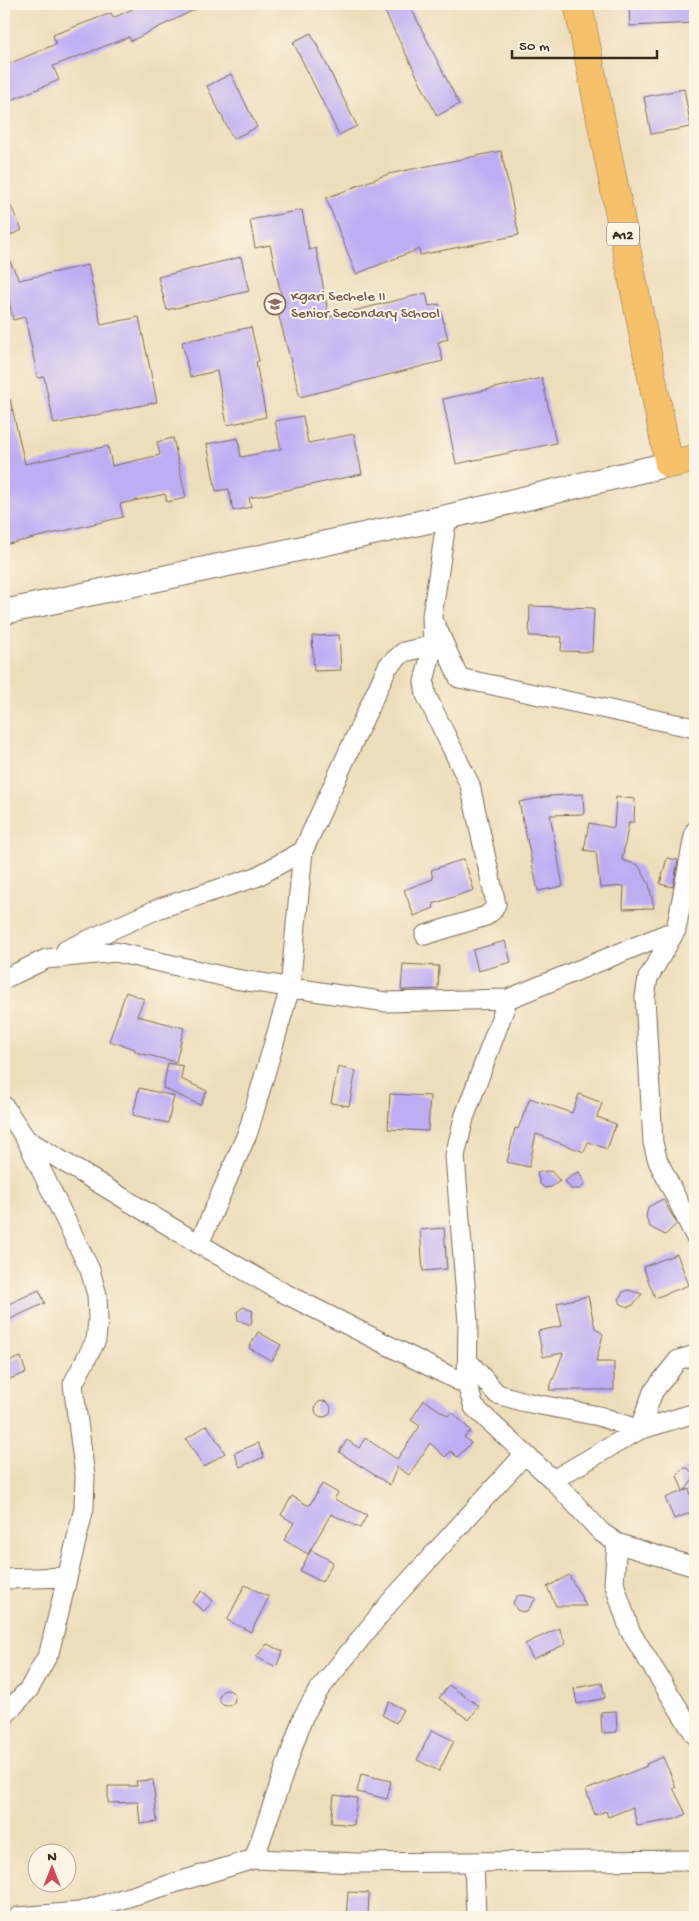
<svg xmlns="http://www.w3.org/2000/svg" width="699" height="1921" font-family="'Gochi Hand',sans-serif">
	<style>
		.building { fill: #bfadf4 }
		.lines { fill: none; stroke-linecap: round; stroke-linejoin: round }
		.minor-casing { stroke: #796955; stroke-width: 21 }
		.tertiary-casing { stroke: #796955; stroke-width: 26 }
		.primary-casing { stroke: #796955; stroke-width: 29 }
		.minor { stroke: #fff; stroke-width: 19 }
		.tertiary { stroke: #fff; stroke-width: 24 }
		.primary { stroke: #f7c06b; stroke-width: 28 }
		.labels { text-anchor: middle; stroke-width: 4; stroke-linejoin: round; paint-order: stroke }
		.shield { fill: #fcf5e5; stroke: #75675a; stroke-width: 1 }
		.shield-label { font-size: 14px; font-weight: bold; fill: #3b2a1e }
		.education-label { font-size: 15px; fill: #785e54; stroke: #fcf5e5; text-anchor: start }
	</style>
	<rect width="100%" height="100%" fill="#fcf5e5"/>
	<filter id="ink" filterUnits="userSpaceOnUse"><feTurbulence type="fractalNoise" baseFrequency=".02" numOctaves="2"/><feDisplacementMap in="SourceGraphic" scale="10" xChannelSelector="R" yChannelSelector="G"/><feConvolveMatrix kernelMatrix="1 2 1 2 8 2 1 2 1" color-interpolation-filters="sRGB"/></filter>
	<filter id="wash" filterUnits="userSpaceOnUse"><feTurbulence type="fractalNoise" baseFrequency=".0096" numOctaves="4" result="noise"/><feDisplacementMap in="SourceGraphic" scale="20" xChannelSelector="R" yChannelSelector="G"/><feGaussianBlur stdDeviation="1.12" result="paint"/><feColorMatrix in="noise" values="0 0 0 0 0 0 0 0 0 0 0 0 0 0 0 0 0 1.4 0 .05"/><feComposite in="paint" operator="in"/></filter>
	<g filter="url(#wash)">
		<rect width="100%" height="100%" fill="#eddebb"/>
		<g id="blocks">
			<path class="building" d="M 143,4 L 206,4 L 131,41 L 129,37 L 53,66 L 59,80 L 4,103 L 4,66 L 56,44 L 53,35 L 111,13 L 113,18 Z
				M 381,4 L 409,4 L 459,104 L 437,116 Z
				M 629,4 L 695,4 L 695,23 L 630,26 Z
				M 311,33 L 357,126 L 339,135 L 293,42 Z
				M 231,74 L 257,127 L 233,139 L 207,86 Z
				M 684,89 L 691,127 L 651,134 L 644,97 Z
				M 501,151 L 519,235 L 420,255 L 419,249 L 356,274 L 326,198 L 388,174 Z
				M 4,192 L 22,230 L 4,238 Z
				M 302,210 L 309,250 L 316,248 L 329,317 L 426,293 L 429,306 L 439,304 L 448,339 L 438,342 L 443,361 L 300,397 L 276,305 L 283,303 L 270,245 L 255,248 L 250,220 Z
				M 4,249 L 19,280 L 88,265 L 101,325 L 139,317 L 157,402 L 54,424 L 44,377 L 38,378 L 25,317 L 13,320 L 4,276 Z
				M 241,257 L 249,291 L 167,310 L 158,277 Z
				M 251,327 L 259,361 L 256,362 L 266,417 L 227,425 L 217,371 L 190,377 L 182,342 Z
				M 542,378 L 556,443 L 456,464 L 443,399 Z
				M 10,399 L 25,464 L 108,446 L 112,466 L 160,455 L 157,442 L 173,438 L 186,498 L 167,502 L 165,494 L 120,504 L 123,517 L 4,545 L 4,400 Z
				M 303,416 L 308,443 L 354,434 L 362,474 L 249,498 L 251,507 L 233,511 L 229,489 L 216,491 L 207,444 L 238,438 L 241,457 L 281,449 L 275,421 Z
				M 530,606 L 594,608 L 592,652 L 561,651 L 562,637 L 529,636 Z
				M 339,635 L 341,670 L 314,671 L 312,636 Z
				M 583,794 L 584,814 L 550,815 L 563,886 L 538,891 L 519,802 L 550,796 Z
				M 616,797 L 635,799 L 634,822 L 629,822 L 622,860 L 638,865 L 649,884 L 654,908 L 623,909 L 624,886 L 600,888 L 596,852 L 584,850 L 589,823 L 614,828 Z
				M 667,858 L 678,860 L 673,887 L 660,884 Z
				M 464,859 L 474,890 L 433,904 L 434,908 L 414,916 L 404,890 L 433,879 L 431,870 Z
				M 505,941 L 511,962 L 478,971 L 473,950 Z
				M 403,964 L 439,966 L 438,989 L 401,990 Z
				M 126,992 L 144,999 L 137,1016 L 184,1028 L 176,1062 L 135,1052 L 135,1049 L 109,1041 Z
				M 168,1063 L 183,1066 L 181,1079 L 207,1091 L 200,1105 L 163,1088 Z
				M 338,1067 L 356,1071 L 349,1106 L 331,1103 Z
				M 139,1088 L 174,1096 L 168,1123 L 133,1115 Z
				M 390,1094 L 430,1096 L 428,1131 L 388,1129 Z
				M 579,1094 L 602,1103 L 597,1117 L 616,1124 L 607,1149 L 588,1142 L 584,1152 L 536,1134 L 529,1167 L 507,1162 L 515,1128 L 518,1129 L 530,1098 L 572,1113 Z
				M 551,1171 L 560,1181 L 551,1187 L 545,1188 L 540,1184 L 537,1172 Z
				M 579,1172 L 585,1184 L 580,1189 L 571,1189 L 565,1181 L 572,1175 Z
				M 663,1199 L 677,1224 L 665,1235 L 650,1227 L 646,1217 L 648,1207 Z
				M 444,1228 L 447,1269 L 423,1271 L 420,1230 Z
				M 677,1254 L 689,1285 L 655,1298 L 643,1267 Z
				M 39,1290 L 45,1303 L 4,1322 L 4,1306 Z
				M 628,1290 L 642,1294 L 633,1305 L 628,1307 L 621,1304 L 619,1299 L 623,1292 Z
				M 588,1296 L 595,1328 L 603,1334 L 596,1362 L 614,1362 L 614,1390 L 549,1390 L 563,1353 L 543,1357 L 538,1331 L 562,1326 L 557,1303 Z
				M 243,1307 L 253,1311 L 251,1325 L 238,1320 L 237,1312 Z
				M 258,1332 L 281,1345 L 272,1361 L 249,1348 Z
				M 21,1357 L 26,1373 L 4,1381 L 4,1363 Z
				M 424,1400 L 448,1416 L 452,1412 L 471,1431 L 464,1437 L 471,1443 L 457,1457 L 451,1451 L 445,1457 L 430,1443 L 409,1475 L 397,1467 L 390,1485 L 339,1452 L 347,1440 L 359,1448 L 365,1438 L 397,1459 L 420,1426 L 411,1420 Z
				M315 1409a8 8 0 1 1 16 0a8 8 0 1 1-16 0Z
				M 207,1425 L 225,1453 L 204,1467 L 186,1439 Z
				M 258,1443 L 264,1457 L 240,1467 L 234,1453 Z
				M 683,1468 L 688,1468 L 693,1474 L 693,1480 L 684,1491 L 689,1489 L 695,1511 L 674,1519 L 665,1498 L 683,1491 L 677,1476 Z
				M 322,1484 L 338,1493 L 334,1499 L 367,1515 L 360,1528 L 331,1514 L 308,1554 L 284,1540 L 294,1523 L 281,1515 L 292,1496 L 309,1506 Z
				M 311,1550 L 333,1562 L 322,1582 L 300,1571 Z
				M 569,1575 L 586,1606 L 556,1606 L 547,1587 Z
				M 245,1585 L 269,1597 L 251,1632 L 227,1620 Z
				M 202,1591 L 213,1601 L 204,1611 L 192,1602 Z
				M 523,1595 L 536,1598 L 528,1610 L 523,1612 L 517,1610 L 513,1603 L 517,1596 Z
				M 559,1628 L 566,1644 L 533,1659 L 525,1644 Z
				M 267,1644 L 283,1651 L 276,1667 L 256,1657 Z
				M 602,1683 L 605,1698 L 577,1704 L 574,1688 Z
				M 449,1685 L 479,1706 L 469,1720 L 439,1698 Z
				M219 1698a8 8 0 1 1 16 0a8 8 0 1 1-16 0Z
				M 389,1702 L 403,1709 L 396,1723 L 382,1715 Z
				M 616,1711 L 617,1732 L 602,1733 L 601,1712 Z
				M 432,1730 L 454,1741 L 439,1771 L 417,1760 Z
				M 663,1757 L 676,1787 L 673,1788 L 686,1814 L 676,1819 L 637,1826 L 633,1807 L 608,1817 L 606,1811 L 595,1815 L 586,1790 L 647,1766 L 646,1764 Z
				M 361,1774 L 391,1781 L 387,1799 L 357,1792 Z
				M 153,1780 L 157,1822 L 140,1824 L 138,1802 L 108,1803 L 108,1786 L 137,1786 L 136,1781 Z
				M 334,1795 L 357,1798 L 354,1825 L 331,1823 Z
				M 348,1892 L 369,1893 L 368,1917 L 346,1917 Z"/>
		</g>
	</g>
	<g filter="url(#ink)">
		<use href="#blocks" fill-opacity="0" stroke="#796955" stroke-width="1"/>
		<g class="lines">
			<g class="minor-casing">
				<path id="minor" d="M 436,626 L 459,678 L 695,728
					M 695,831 L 676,930 L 648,978 L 645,997 L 653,1143 L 658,1161 L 695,1236
					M 425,935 L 486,916 L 492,911 L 496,904 L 470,785 L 426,695 L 424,682 L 433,645
					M 66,950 L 160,908 L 256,877 L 303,851
					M 4,979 L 46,959 L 115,952 L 235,979 L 386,1002 L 508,999 L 676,930
					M 4,1106 L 26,1139 L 199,1244 L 282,1292 L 467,1385 L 474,1407 L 553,1480 L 601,1532 L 617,1543 L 629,1547 L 695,1567
					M 199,1244 L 248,1132 L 290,988 L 303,851 L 388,666 L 404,652 L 433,645 L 432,616 L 447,517
					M 468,1361 L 497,1394 L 525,1402 L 599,1416 L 639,1430 L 653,1392 L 678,1360 L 695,1355
					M 467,1385 L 468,1323 L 455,1156 L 464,1118 L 508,999
					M 553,1480 L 639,1430 L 695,1413
					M 617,1543 L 614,1583 L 630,1631 L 695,1735
					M 4,1579 L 66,1577
					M 4,1716 L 29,1689 L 49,1653 L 84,1508 L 85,1476 L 73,1384 L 96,1340 L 98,1320 L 97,1295 L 90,1270 L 26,1139
					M 254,1859 L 303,1717 L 318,1691 L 391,1601 L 525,1454
					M 474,1862 L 476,1917
					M 18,1917 L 79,1912 L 254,1859 L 357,1863 L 695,1860"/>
			</g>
			<g class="tertiary-casing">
				<path id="tertiary" d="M 4,612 L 447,517 L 669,464"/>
			</g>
			<g class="primary-casing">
				<path id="primary" d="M 578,4 L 669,464 L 695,459"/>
			</g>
			<use href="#minor" class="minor"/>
			<use href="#tertiary" class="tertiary"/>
			<use href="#primary" class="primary"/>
		</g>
	</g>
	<defs>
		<g id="school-ring" transform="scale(1.125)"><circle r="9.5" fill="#fcf5e5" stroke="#8d6e63" stroke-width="1.5"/><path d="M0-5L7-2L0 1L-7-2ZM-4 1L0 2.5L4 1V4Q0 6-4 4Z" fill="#8d6e63"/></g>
	</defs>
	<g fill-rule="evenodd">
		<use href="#school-ring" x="275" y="304"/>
	</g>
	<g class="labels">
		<rect class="shield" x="607" y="222.5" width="32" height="23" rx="4"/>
		<g class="shield-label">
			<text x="623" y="239">A12</text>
		</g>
		<g class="education-label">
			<text x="291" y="300">Kgari Sechele II<tspan x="291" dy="17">Senior Secondary School</tspan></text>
		</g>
	</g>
	<rect width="699" height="1921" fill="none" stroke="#fcf5e5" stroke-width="20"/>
	<g transform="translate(52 1868)"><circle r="24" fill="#fcf5e5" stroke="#afa495"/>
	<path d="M0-4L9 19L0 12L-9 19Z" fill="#d1495b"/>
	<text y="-8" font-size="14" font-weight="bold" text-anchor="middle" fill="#3b2a1e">N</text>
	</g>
	<path d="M512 50v8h145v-8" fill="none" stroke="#3b2a1e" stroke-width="2.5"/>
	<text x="519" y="50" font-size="15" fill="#3b2a1e" stroke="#fcf5e5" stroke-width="4" paint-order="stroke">50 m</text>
</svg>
